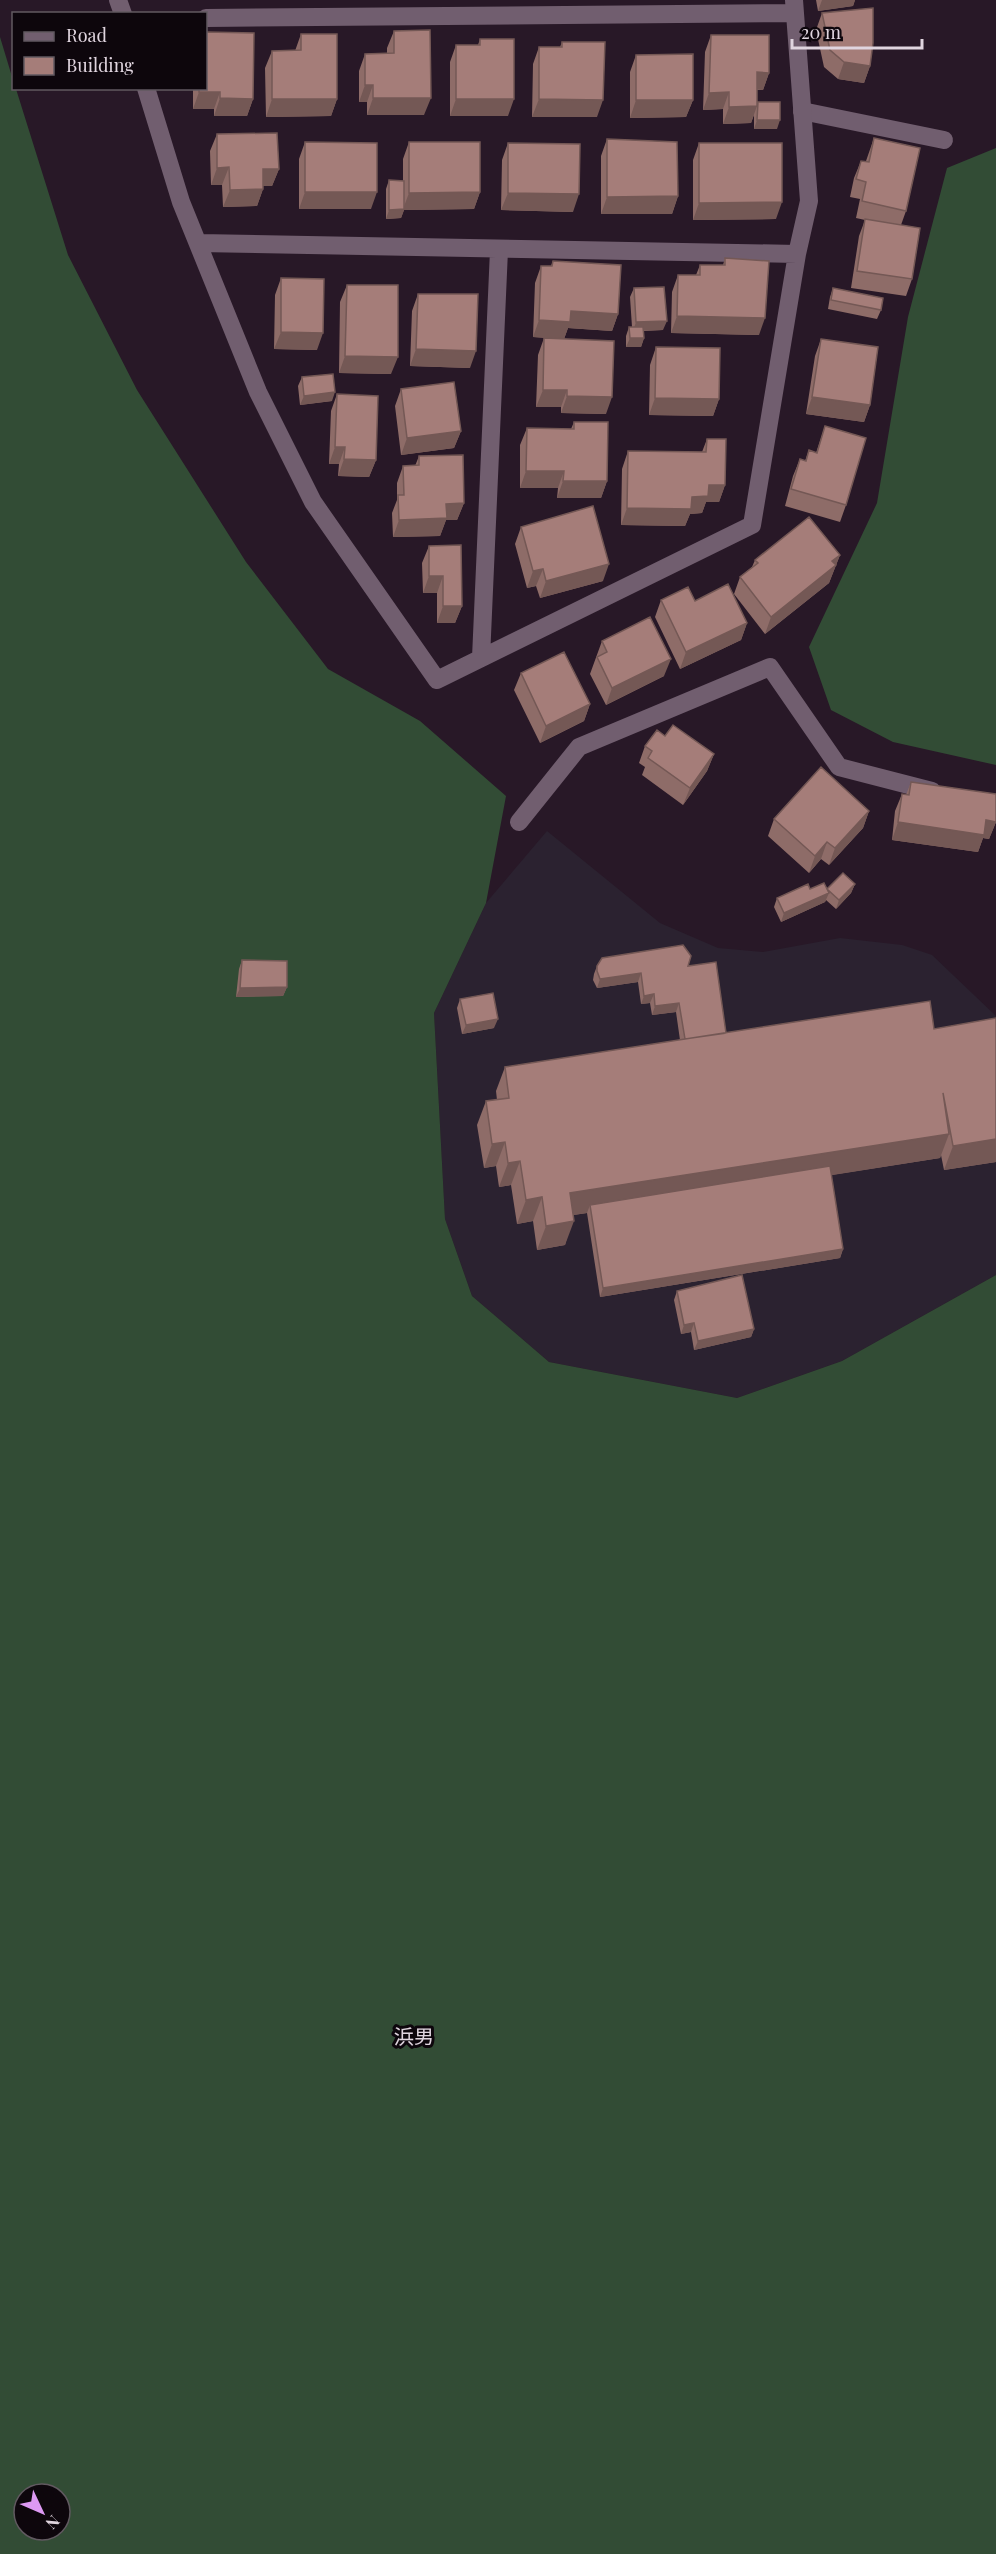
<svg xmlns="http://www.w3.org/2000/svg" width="996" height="2554" font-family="'Playfair Display','Noto Sans JP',serif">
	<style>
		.medical { fill: #2b2230 }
		.forest { fill: #324c35; fill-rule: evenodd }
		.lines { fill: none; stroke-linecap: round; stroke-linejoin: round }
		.lane { stroke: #715e6f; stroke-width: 18 }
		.street { stroke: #715e6f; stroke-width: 18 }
		.wall { fill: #8e6c68 }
		.shaded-wall { fill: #745855 }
		.building { fill: #a57d79; stroke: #745855; stroke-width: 1.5 }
		.labels { text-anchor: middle; stroke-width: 6; stroke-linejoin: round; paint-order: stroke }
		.quarter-label { font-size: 20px; fill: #e0d5df; stroke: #0d060c }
	</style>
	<rect width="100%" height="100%" fill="#281827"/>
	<path class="medical" d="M 547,831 L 660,923 L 718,948 L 763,952 L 840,938 L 902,945 L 932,955 L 996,1016 L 996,1275 L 842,1361 L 737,1398 L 549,1362 L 472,1296 L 445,1219 L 434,1013 L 486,903 Z"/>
	<path class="forest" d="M 0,37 L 13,80 L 14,88 L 16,89 L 68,255 L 137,390 L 246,562 L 328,669 L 420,721 L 506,796 L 486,903 L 434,1013 L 445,1219 L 472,1296 L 549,1362 L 737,1398 L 842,1361 L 996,1275 L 996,2554 L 0,2554 ZM 24,2494 L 60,2494 L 60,2530 L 24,2530 Z
		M 996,148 L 996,765 L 893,742 L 831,710 L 809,647 L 877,503 L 908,317 L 947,168 Z"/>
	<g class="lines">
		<path class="lane" d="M 802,111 L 944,140"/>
		<path class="street" d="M 118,0 L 123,14
			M 206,18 L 795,13
			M 146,88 L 181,202 L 258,392 L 313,502 L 437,680 L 752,525 L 797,254 L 809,201 L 794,0
			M 199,243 L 797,254
			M 481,658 L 499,250
			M 519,822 L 579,747 L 770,667 L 839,767 L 932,791"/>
	</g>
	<path class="wall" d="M 816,0 L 855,0 L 853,6 L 818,11 Z
		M 822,13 L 870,66 L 864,83 L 838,79 L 824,67 L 816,30 Z
		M 394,31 L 424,115 L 367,115 L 367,102 L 359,102 L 359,71 L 365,54 L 387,53 L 387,48 Z
		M 301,34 L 337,99 L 331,116 L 266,117 L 265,68 L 272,51 L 295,51 Z
		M 711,35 L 769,73 L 763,90 L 757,90 L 757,103 L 777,129 L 754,129 L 754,115 L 751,123 L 723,124 L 723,109 L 703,110 L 705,52 Z
		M 480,39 L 508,116 L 450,116 L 450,62 L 456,45 L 478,45 Z
		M 562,42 L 597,117 L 532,117 L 533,64 L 539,47 L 560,47 Z
		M 636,55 L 693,100 L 686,117 L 630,118 L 630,72 Z
		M 193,88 L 206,88 L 253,99 L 247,116 L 214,116 L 214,109 L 193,109 Z
		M 217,134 L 279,169 L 272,186 L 263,186 L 263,189 L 257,206 L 223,207 L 222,185 L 211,185 L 210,151 Z
		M 874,138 L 906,211 L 901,225 L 912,279 L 906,296 L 851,288 L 859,236 L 865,220 L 856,218 L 860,199 L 850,197 L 854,178 L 861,161 L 866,161 Z
		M 607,139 L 678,196 L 672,214 L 601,214 L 601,156 Z
		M 305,142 L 371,209 L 299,209 L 299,159 Z
		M 409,142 L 480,192 L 474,209 L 404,210 L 401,218 L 386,219 L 386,189 L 389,180 L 403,181 L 403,159 Z
		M 508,143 L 573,212 L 501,210 L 502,160 Z
		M 699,143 L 776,219 L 693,220 L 693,160 Z
		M 725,258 L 759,335 L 671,333 L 672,292 L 678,275 L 696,275 L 700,265 L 723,265 Z
		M 553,261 L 618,314 L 612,331 L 568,328 L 564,339 L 606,414 L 561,413 L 561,407 L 536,407 L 538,355 L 544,338 L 561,339 L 533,337 L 535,283 L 541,266 L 551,266 Z
		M 281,278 L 317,350 L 274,349 L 275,295 Z
		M 347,285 L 391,374 L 339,373 L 340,302 Z
		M 634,288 L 663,330 L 644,331 L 644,338 L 641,347 L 626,347 L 626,336 L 629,327 L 632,327 L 630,297 Z
		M 833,288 L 881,310 L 877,319 L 828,309 L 830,297 Z
		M 418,294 L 470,368 L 410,366 L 412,311 Z
		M 821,339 L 870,405 L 864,422 L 806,414 L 815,356 Z
		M 656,347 L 719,399 L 713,416 L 649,415 L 650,365 Z
		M 302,377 L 332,401 L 300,405 L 298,386 Z
		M 401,389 L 461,431 L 454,448 L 401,455 L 395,406 Z
		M 337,394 L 376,460 L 369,477 L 338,476 L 339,464 L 329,464 L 331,411 Z
		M 574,422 L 607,481 L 601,498 L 557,498 L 558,488 L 520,488 L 520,445 L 527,428 L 571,429 Z
		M 825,426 L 846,505 L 840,522 L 785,506 L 793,476 L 800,459 L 805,461 L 809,450 L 816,453 Z
		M 707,439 L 725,485 L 719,502 L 706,502 L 702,513 L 690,514 L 685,526 L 621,525 L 622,469 L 628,451 L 702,452 Z
		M 419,456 L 464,503 L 457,520 L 446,520 L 440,536 L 393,537 L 392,513 L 397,500 L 397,483 L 403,466 L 415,466 Z
		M 521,527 L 603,581 L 540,598 L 536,586 L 527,588 L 515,544 Z
		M 429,546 L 462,606 L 455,623 L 437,623 L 437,593 L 423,593 L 422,563 Z
		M 840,555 L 829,583 L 765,634 L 734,594 L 740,577 L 752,567 L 755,560 Z
		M 661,600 L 695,601 L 747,623 L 741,640 L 680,669 L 655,617 Z
		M 602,641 L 664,676 L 606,705 L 590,674 Z
		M 521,673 L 590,704 L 584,721 L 540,743 L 514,690 Z
		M 665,736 L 714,754 L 707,771 L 683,805 L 642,775 L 645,767 L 639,763 L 645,746 Z
		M 911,782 L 996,822 L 989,839 L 983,838 L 978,852 L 892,840 L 895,811 L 902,794 L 906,795 Z
		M 869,811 L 863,828 L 829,865 L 821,859 L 809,873 L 768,836 L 774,819 Z
		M 855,884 L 851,893 L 836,909 L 826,900 L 825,902 L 781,922 L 774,907 L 777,898 L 810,889 L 827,889 Z
		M 242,960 L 287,987 L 283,996 L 236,997 L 239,969 Z
		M 597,966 L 688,966 L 726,1033 L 934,1029 L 996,1018 L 996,1162 L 944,1170 L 941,1155 L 940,1158 L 831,1175 L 843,1249 L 840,1258 L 600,1297 L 587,1213 L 573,1215 L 565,1245 L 537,1250 L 533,1221 L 517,1224 L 511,1185 L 499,1187 L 496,1166 L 484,1168 L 477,1125 L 486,1101 L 497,1100 L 496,1091 L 505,1067 L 680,1040 L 676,1012 L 652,1015 L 650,1003 L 641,1004 L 638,982 L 597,988 L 593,980 L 594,974 Z
		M 460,999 L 494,1028 L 462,1034 L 457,1008 Z
		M 677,1291 L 754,1329 L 751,1337 L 694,1350 L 691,1332 L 681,1334 L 674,1300 Z"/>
	<path class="shaded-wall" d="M 822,0 L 855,0 L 853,6 L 818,11 Z
		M 844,62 L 870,66 L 864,83 L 838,79 Z
		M 757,72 L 769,73 L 763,90 L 751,89 Z
		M 365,85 L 373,85 L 367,102 L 359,102 Z
		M 199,92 L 220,92 L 214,109 L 193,109 Z
		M 729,92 L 723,109 L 703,110 L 709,93 Z
		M 220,98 L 253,99 L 247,116 L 214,116 Z
		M 373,98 L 431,98 L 424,115 L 367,115 Z
		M 272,99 L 337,99 L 331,116 L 266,117 Z
		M 456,99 L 514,99 L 508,116 L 450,116 Z
		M 539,99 L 603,100 L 597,117 L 532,117 Z
		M 636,100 L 693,100 L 686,117 L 630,118 Z
		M 757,106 L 751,123 L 723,124 L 729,107 Z
		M 757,120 L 780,120 L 777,129 L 754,129 Z
		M 229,167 L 222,185 L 211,185 L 217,168 Z
		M 263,169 L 279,169 L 272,186 L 256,186 Z
		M 263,189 L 257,206 L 223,207 L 230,190 Z
		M 305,192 L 377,192 L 371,209 L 299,209 Z
		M 480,192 L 474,209 L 404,210 L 401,218 L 386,219 L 389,210 L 403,209 L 409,193 Z
		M 508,193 L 579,194 L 573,212 L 501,210 Z
		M 678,196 L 672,214 L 601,214 L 607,197 Z
		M 782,202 L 776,219 L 693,220 L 699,203 Z
		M 571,311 L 618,314 L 612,331 L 568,328 L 564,339 L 533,337 L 539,320 Z
		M 677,316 L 765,318 L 759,335 L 671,333 Z
		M 667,321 L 663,330 L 633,331 L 636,322 Z
		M 281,332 L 323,333 L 317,350 L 274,349 Z
		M 630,338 L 644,338 L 641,347 L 626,347 Z
		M 416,349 L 476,351 L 470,368 L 410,366 Z
		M 345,356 L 398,357 L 391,374 L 339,373 Z
		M 543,390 L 567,390 L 561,407 L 536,407 Z
		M 335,392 L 332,401 L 300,405 L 304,396 Z
		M 567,396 L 612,397 L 606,414 L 561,413 Z
		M 812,397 L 870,405 L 864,422 L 806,414 Z
		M 655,398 L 719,399 L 713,416 L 649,415 Z
		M 461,431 L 454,448 L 401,455 L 407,438 Z
		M 335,447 L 345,447 L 339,464 L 329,464 Z
		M 344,459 L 376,460 L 369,477 L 338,476 Z
		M 526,471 L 564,471 L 558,488 L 520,488 Z
		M 563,481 L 607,481 L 601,498 L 557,498 Z
		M 709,485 L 725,485 L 719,502 L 706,502 L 702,513 L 690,514 L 685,526 L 621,525 L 627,508 L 692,497 Z
		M 464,503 L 457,520 L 446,520 L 440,536 L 393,537 L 399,520 L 446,504 Z
		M 840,555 L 829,583 L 765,634 L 771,617 L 832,561 Z
		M 609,564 L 603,581 L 540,598 L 546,581 Z
		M 543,569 L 536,586 L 527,588 L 533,571 Z
		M 429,576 L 443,576 L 437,593 L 423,593 Z
		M 443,606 L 462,606 L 455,623 L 437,623 Z
		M 747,623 L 741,640 L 680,669 L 686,652 Z
		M 671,659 L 664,676 L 606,705 L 612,688 Z
		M 590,704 L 584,721 L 540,743 L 546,726 Z
		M 714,754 L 707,771 L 683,805 L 690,788 Z
		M 869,811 L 863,828 L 829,865 L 835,848 Z
		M 986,820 L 996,822 L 989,839 L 983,838 L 978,852 L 892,840 L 898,822 Z
		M 827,842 L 821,859 L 809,873 L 815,856 Z
		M 855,884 L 851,893 L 836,909 L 839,900 Z
		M 829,893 L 825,902 L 781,922 L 784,913 Z
		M 641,973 L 638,982 L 597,988 L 600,979 Z
		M 287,987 L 283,996 L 236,997 L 240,988 Z
		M 654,994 L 650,1003 L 641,1004 L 644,996 Z
		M 679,1003 L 676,1012 L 652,1015 L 655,1006 Z
		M 498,1019 L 494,1028 L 462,1034 L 466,1025 Z
		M 949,1134 L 940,1158 L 592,1213 L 590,1205 L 587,1213 L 561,1217 L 570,1193 Z
		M 996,1139 L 996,1162 L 944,1170 L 953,1146 Z
		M 505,1142 L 496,1166 L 484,1168 L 492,1144 Z
		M 520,1161 L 511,1185 L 499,1187 L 508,1163 Z
		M 542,1197 L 533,1221 L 517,1224 L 526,1200 Z
		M 574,1221 L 565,1245 L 537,1250 L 546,1226 Z
		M 843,1249 L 840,1258 L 600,1297 L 603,1288 Z
		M 694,1323 L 691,1332 L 681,1334 L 684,1325 Z
		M 754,1329 L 751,1337 L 694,1350 L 698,1341 Z"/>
	<path class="building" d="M 873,8 L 873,43 L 870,66 L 844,62 L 830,50 L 822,13 Z
		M 430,30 L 431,98 L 373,98 L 373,85 L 365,85 L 365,54 L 394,53 L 394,31 Z
		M 206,32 L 254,33 L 253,99 L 220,98 L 220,92 L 199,92 L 199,88 L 206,88 Z
		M 301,34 L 337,34 L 337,99 L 272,99 L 272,51 L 301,50 Z
		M 711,35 L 769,35 L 769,73 L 757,72 L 757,106 L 729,107 L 729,92 L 709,93 Z
		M 480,39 L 514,39 L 514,99 L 456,99 L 456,45 L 480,45 Z
		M 562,42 L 605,42 L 603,100 L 539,99 L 539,47 L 562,47 Z
		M 693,54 L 693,100 L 636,100 L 636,55 Z
		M 758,102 L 780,102 L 780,120 L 757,120 Z
		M 277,133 L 279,169 L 263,169 L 263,189 L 230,190 L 229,167 L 217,168 L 217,134 Z
		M 874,138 L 920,148 L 906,211 L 862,201 L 866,182 L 856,179 L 861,161 L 869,162 Z
		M 607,139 L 677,142 L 678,196 L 607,197 Z
		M 305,142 L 377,143 L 377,192 L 305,192 Z
		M 409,142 L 480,142 L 480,192 L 409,193 Z
		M 508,143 L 580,144 L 579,194 L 508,193 Z
		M 699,143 L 782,143 L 782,202 L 699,203 Z
		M 389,180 L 404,181 L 404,209 L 389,210 Z
		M 865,219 L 920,228 L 912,279 L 857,271 Z
		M 725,258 L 769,261 L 765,318 L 677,316 L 678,275 L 700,275 L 700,265 L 725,265 Z
		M 553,261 L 621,265 L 618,314 L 571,311 L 570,322 L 539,320 L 541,266 L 552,266 Z
		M 281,278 L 324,279 L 323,333 L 281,332 Z
		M 347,285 L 398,285 L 398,357 L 345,356 Z
		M 664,287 L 667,321 L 636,322 L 634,288 Z
		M 833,288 L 883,298 L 881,310 L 831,300 Z
		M 418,294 L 478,294 L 476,351 L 416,349 Z
		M 629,327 L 643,327 L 644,338 L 630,338 Z
		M 544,338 L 614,341 L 612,397 L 567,396 L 567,390 L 543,390 Z
		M 821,339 L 878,347 L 870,405 L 812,397 Z
		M 656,347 L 720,348 L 719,399 L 655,398 Z
		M 333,374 L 335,392 L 304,396 L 302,377 Z
		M 454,382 L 461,431 L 407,438 L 401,389 Z
		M 337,394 L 378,396 L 376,460 L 344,459 L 345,447 L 335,447 Z
		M 574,422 L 608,422 L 607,481 L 563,481 L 564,471 L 526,471 L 527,428 L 574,429 Z
		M 825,426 L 866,438 L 846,505 L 791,489 L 800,459 L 806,461 L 809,450 L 817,453 Z
		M 707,439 L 726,439 L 725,485 L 709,485 L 708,496 L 692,497 L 691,509 L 627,508 L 628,451 L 706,452 Z
		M 463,455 L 464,503 L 446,504 L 447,518 L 399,520 L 398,495 L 404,495 L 403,466 L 419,465 L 419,456 Z
		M 593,506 L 609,564 L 546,581 L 543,569 L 533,571 L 521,527 Z
		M 809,517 L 840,555 L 832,561 L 836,565 L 771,617 L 740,577 L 758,563 L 755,560 Z
		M 461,545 L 462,606 L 443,606 L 443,576 L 429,576 L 429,546 Z
		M 728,584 L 747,623 L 686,652 L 661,600 L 688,587 L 695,601 Z
		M 650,617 L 671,659 L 612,688 L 597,657 L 607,652 L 602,641 Z
		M 564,652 L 590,704 L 546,726 L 521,673 Z
		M 673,725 L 714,754 L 690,788 L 648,758 L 652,751 L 645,746 L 657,730 L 665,736 Z
		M 821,767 L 869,811 L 835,848 L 827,842 L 815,856 L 774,819 Z
		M 911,782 L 996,794 L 996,822 L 986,820 L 984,835 L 898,822 L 902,794 L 909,795 Z
		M 843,873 L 855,884 L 839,900 L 827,889 Z
		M 824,883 L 829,893 L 784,913 L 777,898 L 808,884 L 810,889 Z
		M 683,945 L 691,956 L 688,966 L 716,962 L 726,1033 L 685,1039 L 679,1003 L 655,1006 L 654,994 L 644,996 L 641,973 L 600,979 L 597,971 L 597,966 L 602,958 Z
		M 242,960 L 287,961 L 287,987 L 240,988 Z
		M 493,993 L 498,1019 L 466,1025 L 460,999 Z
		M 930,1001 L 934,1029 L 996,1018 L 996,1139 L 953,1146 L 943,1093 L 949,1134 L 570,1193 L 574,1221 L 546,1226 L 542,1197 L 526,1200 L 520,1161 L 508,1163 L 505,1142 L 492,1144 L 486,1101 L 509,1098 L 505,1067 Z
		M 830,1166 L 843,1249 L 603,1288 L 590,1205 Z
		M 742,1275 L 754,1329 L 698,1341 L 694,1323 L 684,1325 L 677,1291 Z"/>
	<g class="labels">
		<g class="quarter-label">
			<text x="414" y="2044">浜男</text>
		</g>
	</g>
	<rect x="12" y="12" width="195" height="78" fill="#0d060c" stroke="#615960" stroke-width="1.5"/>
	<rect x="24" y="32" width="30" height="9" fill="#715e6f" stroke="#615960" stroke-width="1.5"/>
	<text x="66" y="42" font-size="18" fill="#e0d5df">Road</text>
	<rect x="24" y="57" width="30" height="18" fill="#a57d79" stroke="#615960" stroke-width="1.5"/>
	<text x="66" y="72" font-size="18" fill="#e0d5df">Building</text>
	<g transform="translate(42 2512) rotate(134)"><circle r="28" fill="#0d060c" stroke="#615960" stroke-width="1.5"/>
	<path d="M0-4.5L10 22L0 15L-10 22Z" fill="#dd99f3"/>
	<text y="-9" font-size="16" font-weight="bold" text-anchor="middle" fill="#e0d5df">N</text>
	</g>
	<path d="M792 39v9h130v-9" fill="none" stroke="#e0d5df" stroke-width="3"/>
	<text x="801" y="39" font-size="18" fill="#e0d5df" stroke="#0d060c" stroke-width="4.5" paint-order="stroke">20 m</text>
</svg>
